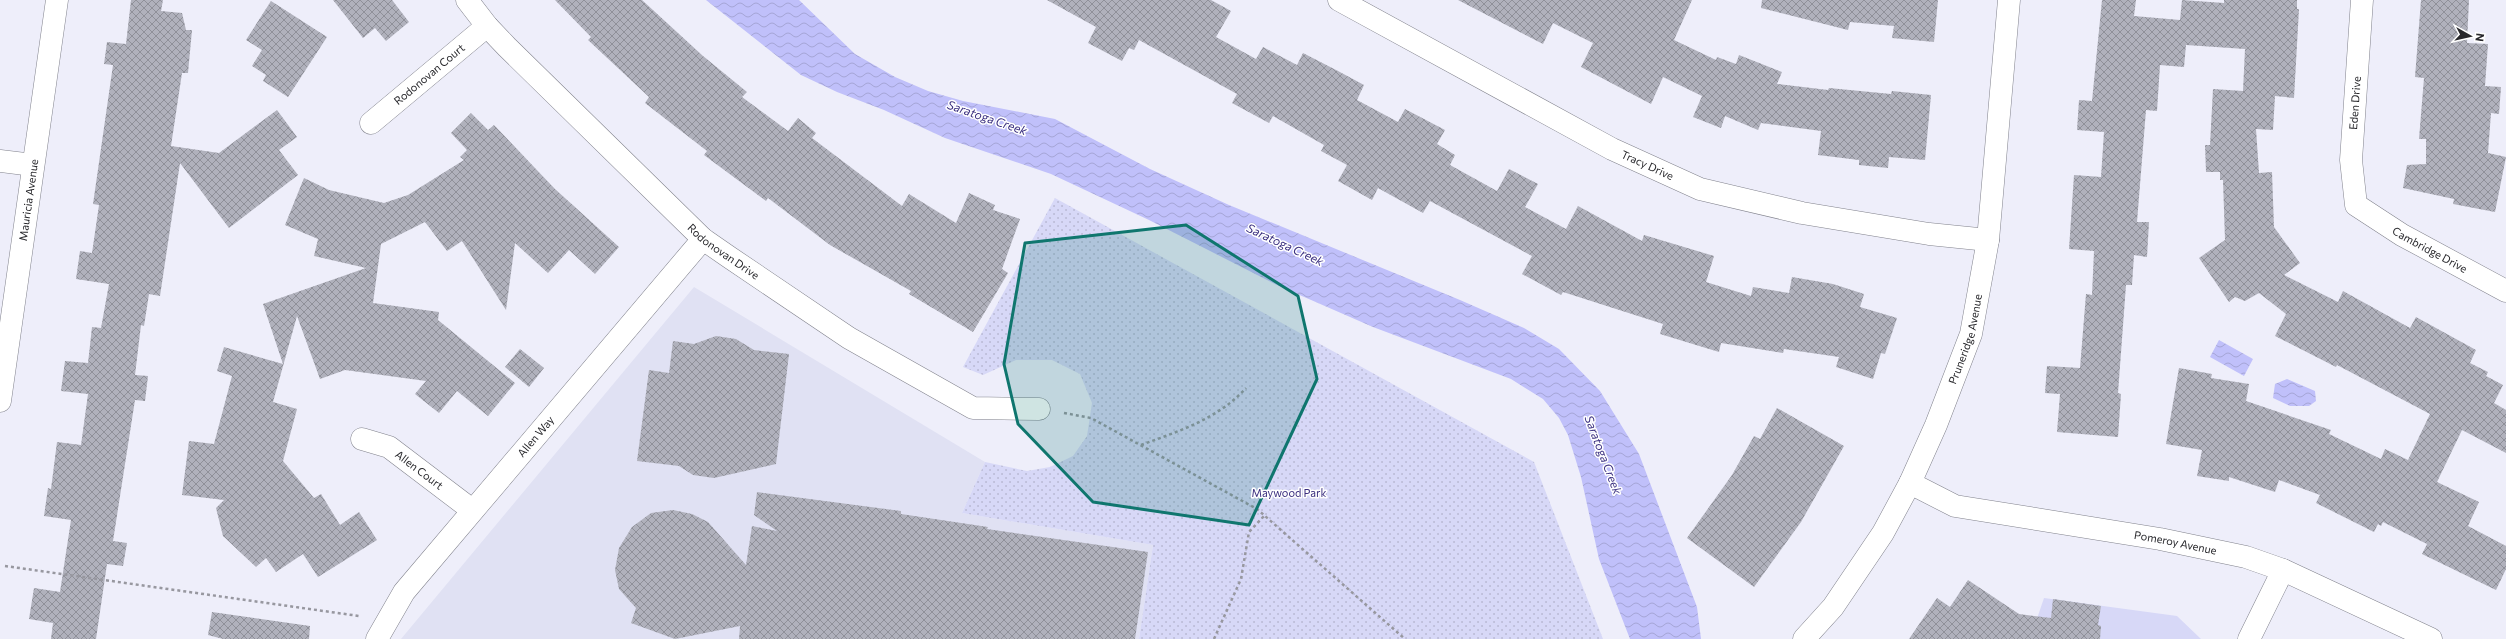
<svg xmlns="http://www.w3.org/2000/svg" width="2506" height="639" font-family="Commissioner,sans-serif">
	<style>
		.built { fill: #e0e1f3 }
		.grass { fill: #d7d8f7 }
		.park { fill: url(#park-dots) }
		.water { fill: url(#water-waves) }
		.building { fill: url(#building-cross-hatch) }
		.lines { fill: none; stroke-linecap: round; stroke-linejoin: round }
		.street-casing { stroke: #81828c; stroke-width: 23 }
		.secondary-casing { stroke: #81828c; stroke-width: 23 }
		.path { stroke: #97979f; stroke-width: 2.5; stroke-dasharray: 3 3; stroke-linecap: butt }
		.street { stroke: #fff; stroke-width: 22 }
		.secondary { stroke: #fff; stroke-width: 22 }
		.marked { fill: #0f766e; fill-opacity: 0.2; stroke: #0f766e; stroke-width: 3; stroke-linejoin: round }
		.labels { text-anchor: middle; stroke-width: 3; stroke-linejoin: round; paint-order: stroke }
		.street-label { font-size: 11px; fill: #27272b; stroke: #fff }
		.park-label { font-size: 11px; fill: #392d7e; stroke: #fff }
		.water-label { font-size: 12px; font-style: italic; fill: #3b3081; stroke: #fff }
	</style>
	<defs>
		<pattern id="park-dots" width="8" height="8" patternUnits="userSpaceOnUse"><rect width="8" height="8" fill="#d7d8f7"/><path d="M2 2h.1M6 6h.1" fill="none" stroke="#b9b9d4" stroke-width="1.8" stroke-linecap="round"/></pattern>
		<pattern id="water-waves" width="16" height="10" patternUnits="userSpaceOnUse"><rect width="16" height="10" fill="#c0c0fa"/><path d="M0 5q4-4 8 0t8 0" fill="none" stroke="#a5a5d6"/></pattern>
		<pattern id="building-cross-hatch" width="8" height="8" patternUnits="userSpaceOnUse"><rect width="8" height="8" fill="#b0b1bc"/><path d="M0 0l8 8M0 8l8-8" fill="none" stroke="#8f9099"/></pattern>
	</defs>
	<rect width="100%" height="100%" fill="#eeeefa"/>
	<path class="built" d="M 694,287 L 985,462 L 962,513 L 1153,545 L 1139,639 L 401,639 Z"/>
	<path class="grass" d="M 2044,598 L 2177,616 L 2201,639 L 2030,639 Z"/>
	<path class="park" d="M 1055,198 L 1534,462 L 1603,639 L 1139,639 L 1153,545 L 962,513 L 985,462 L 1027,471 L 1050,467 L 1073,456 L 1087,436 L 1092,403 L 1080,374 L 1052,360 L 1016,360 L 983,375 L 963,367 Z"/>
	<path class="water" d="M 706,0 L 799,0 L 855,54 L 895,77 L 928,91 L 963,101 L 1055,119 L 1150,169 L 1229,205 L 1460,300 L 1524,328 L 1559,349 L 1600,391 L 1639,454 L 1697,607 L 1701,639 L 1630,639 L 1599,559 L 1581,477 L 1568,435 L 1559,418 L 1543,399 L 1511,379 L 1373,327 L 1279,286 L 1149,220 L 1051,174 L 945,138 L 884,110 L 837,92 L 801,75 Z
		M 2219,340 L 2253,359 L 2244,376 L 2210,357 Z
		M 2287,379 L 2315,391 L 2316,401 L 2309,406 L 2290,406 L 2273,398 L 2275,384 Z"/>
	<path class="building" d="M 131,0 L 163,0 L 161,11 L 182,13 L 186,30 L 192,30 L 188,73 L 182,73 L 171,146 L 219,153 L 277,110 L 297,137 L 279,150 L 298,175 L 229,228 L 180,163 L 160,296 L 149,294 L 144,326 L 141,325 L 135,375 L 148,376 L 145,401 L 135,400 L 113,541 L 127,543 L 123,566 L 107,564 L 96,639 L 51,639 L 53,623 L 29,619 L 34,588 L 60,592 L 71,520 L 44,516 L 48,488 L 51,489 L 57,442 L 81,445 L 88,394 L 61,391 L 65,361 L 88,363 L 92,327 L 101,328 L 109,284 L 76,279 L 80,251 L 92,253 L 99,205 L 93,204 L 113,65 L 104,64 L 107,42 L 126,44 Z
		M 333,0 L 392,0 L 409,22 L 386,41 L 375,28 L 363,38 Z
		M 555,0 L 642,0 L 703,56 L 747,92 L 742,97 L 788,131 L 798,118 L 816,133 L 812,138 L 902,206 L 909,194 L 956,223 L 969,193 L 995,205 L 993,210 L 1020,219 L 1002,269 L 1008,273 L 973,332 L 909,294 L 911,291 L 830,245 L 768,198 L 766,201 L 704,155 L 707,151 L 645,103 L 649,97 L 588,40 L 591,37 Z
		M 1047,0 L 1211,0 L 1231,11 L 1216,37 L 1256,59 L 1263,47 L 1297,65 L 1303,53 L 1338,71 L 1364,85 L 1357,100 L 1398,122 L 1405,109 L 1445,130 L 1437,144 L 1455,155 L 1450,165 L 1497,191 L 1509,169 L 1538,184 L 1525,207 L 1566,229 L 1578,206 L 1642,241 L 1644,235 L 1714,256 L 1706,282 L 1751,296 L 1753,287 L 1789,293 L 1792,277 L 1833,284 L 1864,294 L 1860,307 L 1897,318 L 1885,354 L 1881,353 L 1873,379 L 1836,367 L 1839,357 L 1784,349 L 1783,353 L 1721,343 L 1719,352 L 1660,334 L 1663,324 L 1563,292 L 1561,295 L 1522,274 L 1532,256 L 1430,201 L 1423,213 L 1378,188 L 1372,200 L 1338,181 L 1347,165 L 1321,151 L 1324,145 L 1273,116 L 1269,123 L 1232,103 L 1237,94 L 1139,40 L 1134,50 L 1129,48 L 1122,61 L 1088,43 L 1096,27 Z
		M 1458,0 L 1692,0 L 1674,40 L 1716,60 L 1717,57 L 1736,64 L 1739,55 L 1782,72 L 1777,84 L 1828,90 L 1829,88 L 1891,94 L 1892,91 L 1931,95 L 1925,160 L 1889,157 L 1888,168 L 1859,165 L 1859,160 L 1818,155 L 1821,131 L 1761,123 L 1758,130 L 1725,116 L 1721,128 L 1693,117 L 1702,96 L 1663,77 L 1651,104 L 1581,67 L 1593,43 L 1553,23 L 1543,44 Z
		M 1762,0 L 1938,0 L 1934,42 L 1892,38 L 1894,26 L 1850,22 L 1848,30 L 1761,8 Z
		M 2102,0 L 2136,0 L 2134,16 L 2180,20 L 2182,0 L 2224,3 L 2224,0 L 2297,0 L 2297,9 L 2299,9 L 2294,98 L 2275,96 L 2273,130 L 2256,129 L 2259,173 L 2272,172 L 2274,227 L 2300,263 L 2284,275 L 2338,302 L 2343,291 L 2410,328 L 2416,317 L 2476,350 L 2470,363 L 2488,372 L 2486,376 L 2503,385 L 2494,403 L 2506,410 L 2506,453 L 2462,430 L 2437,482 L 2479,502 L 2468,526 L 2506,546 L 2506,569 L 2496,590 L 2422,554 L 2427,544 L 2383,522 L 2381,526 L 2378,524 L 2374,532 L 2316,503 L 2320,495 L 2279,480 L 2275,492 L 2229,477 L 2229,481 L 2197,476 L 2202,450 L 2166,444 L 2179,368 L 2212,374 L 2211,378 L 2249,384 L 2246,401 L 2331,430 L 2329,434 L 2381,459 L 2385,449 L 2408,460 L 2430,414 L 2337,365 L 2336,367 L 2275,336 L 2286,314 L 2259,293 L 2245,301 L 2235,297 L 2229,302 L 2199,258 L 2225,240 L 2223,180 L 2220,180 L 2220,172 L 2206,172 L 2205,145 L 2210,145 L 2213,89 L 2243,91 L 2245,49 L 2186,45 L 2184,67 L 2160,65 L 2157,111 L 2146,110 L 2137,222 L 2149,222 L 2147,257 L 2134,255 L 2132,285 L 2126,285 L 2118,393 L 2121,394 L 2118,437 L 2057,432 L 2060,394 L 2045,393 L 2047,366 L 2080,368 L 2086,294 L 2092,295 L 2094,251 L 2069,249 L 2074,175 L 2101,177 L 2104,132 L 2077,130 L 2079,100 L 2092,101 Z
		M 2421,0 L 2469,0 L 2467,43 L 2488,44 L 2485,86 L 2501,87 L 2499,114 L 2491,113 L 2488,153 L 2506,157 L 2495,212 L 2453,204 L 2454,199 L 2403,188 L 2407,165 L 2426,164 L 2426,139 L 2419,139 L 2424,78 L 2415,77 Z
		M 271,1 L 327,37 L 288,97 L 263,81 L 266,75 L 252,66 L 262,50 L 246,40 Z
		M 471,113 L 488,130 L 494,125 L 555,189 L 619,247 L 595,274 L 569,250 L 548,273 L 515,243 L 506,310 L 462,241 L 447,251 L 425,222 L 381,244 L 373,303 L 439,312 L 438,320 L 515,383 L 488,416 L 457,391 L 439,413 L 415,394 L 426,381 L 345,370 L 320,379 L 297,316 L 273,402 L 297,409 L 283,461 L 314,498 L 321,494 L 340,525 L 359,512 L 377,540 L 318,577 L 303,554 L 276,572 L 266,558 L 256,567 L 223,536 L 216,508 L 224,500 L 182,495 L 189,441 L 214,444 L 232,376 L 217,371 L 224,347 L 283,364 L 263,304 L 366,268 L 314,256 L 318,239 L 285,225 L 304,178 L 329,190 L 384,203 L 408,195 L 464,160 L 460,157 L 467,150 L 451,133 Z
		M 716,336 L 736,339 L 754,350 L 789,354 L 776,464 L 714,478 L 693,475 L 679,466 L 637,461 L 649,370 L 669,373 L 673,341 L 694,344 Z
		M 520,349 L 544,368 L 529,387 L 505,367 Z
		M 1777,408 L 1844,446 L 1801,522 L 1754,587 L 1687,538 L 1732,475 L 1754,436 L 1760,439 Z
		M 757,492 L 901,511 L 901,514 L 988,527 L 987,529 L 1148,552 L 1135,639 L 739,639 L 740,626 L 675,639 L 631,623 L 636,608 L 619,589 L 615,570 L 619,548 L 632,527 L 651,513 L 673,510 L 692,514 L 708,522 L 746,565 L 752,526 L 777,531 L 754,515 Z
		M 1968,580 L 2019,614 L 2051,618 L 2053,599 L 2101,606 L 2098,625 L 2101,626 L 2100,639 L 1909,639 L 1937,598 L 1950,607 Z
		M 212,612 L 310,626 L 309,639 L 223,639 L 208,635 Z"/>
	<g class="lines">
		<g class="street-casing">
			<g id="street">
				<path id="s1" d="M 467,0 L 487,26 L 507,47 L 703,239 L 729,257 L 849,338 L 973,408 L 1039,409"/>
				<path id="s2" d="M 1339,0 L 1612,149 L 1700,189 L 1802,213 L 1929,234 L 1988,240"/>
				<path id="s3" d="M 2362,0 L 2351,160 L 2356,205 L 2402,235 L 2506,291"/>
				<path id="s4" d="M 371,123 L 487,26"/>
				<path d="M 0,161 L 33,165"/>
				<path id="s5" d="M 0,401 L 57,0"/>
				<path id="s6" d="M 362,439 L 389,447 L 472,510"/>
				<path id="s7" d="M 377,639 L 404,592 L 703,239"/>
				<path d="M 2249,639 L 2283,570"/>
			</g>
		</g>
		<g class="secondary-casing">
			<g id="secondary">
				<path id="s8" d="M 1910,483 L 1955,506 L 2160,539 L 2246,557 L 2283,570 L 2431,639"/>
				<path id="s9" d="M 1804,639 L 1833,607 L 1883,533 L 1910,483 L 1936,425 L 1971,334 L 1988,240 L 2009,0"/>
			</g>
		</g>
		<path class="path" d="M 1064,413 L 1091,418 L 1257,509 L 1405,639
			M 1141,445 C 1179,431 1218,419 1246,388
			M 5,566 L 359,616
			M 1214,639 L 1241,579 L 1249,532 L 1264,516"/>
		<use href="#street" class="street"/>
		<use href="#secondary" class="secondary"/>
	</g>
	<path class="marked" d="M 1186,225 L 1298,296 L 1317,379 L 1249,525 L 1093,502 L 1018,424 L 1004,364 L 1025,243 Z"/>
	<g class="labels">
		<g class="street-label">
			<text dy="4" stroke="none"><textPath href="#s4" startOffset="76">Rodonovan Court</textPath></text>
			<text transform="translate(2355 103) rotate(-86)" y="4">Eden Drive</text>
			<text dy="4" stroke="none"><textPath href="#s2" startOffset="350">Tracy Drive</textPath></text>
			<text dy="4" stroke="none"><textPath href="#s5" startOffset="203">Mauricia Avenue</textPath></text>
			<text dy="4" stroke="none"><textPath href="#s3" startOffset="292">Cambridge Drive</textPath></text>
			<text dy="4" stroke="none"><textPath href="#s1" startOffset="360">Rodonovan Drive</textPath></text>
			<text dy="4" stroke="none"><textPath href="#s9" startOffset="344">Pruneridge Avenue</textPath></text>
			<text dy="4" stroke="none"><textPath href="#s7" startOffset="258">Allen Way</textPath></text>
			<text dy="4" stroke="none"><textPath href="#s6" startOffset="66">Allen Court</textPath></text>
			<text dy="4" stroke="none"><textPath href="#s8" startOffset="274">Pomeroy Avenue</textPath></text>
		</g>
		<g class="park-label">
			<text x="1289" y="497">Maywood Park</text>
		</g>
		<g class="water-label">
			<text transform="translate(987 118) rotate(19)" y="4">Saratoga Creek</text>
			<text transform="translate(1285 245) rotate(25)" y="4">Saratoga Creek</text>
			<text transform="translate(1603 455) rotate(69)" y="4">Saratoga Creek</text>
		</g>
	</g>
	<g transform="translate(2470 36) rotate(98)" stroke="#ffffff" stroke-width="3" paint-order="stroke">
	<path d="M0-3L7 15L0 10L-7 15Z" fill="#27272b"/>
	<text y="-6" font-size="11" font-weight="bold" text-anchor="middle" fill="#27272b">N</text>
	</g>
</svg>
